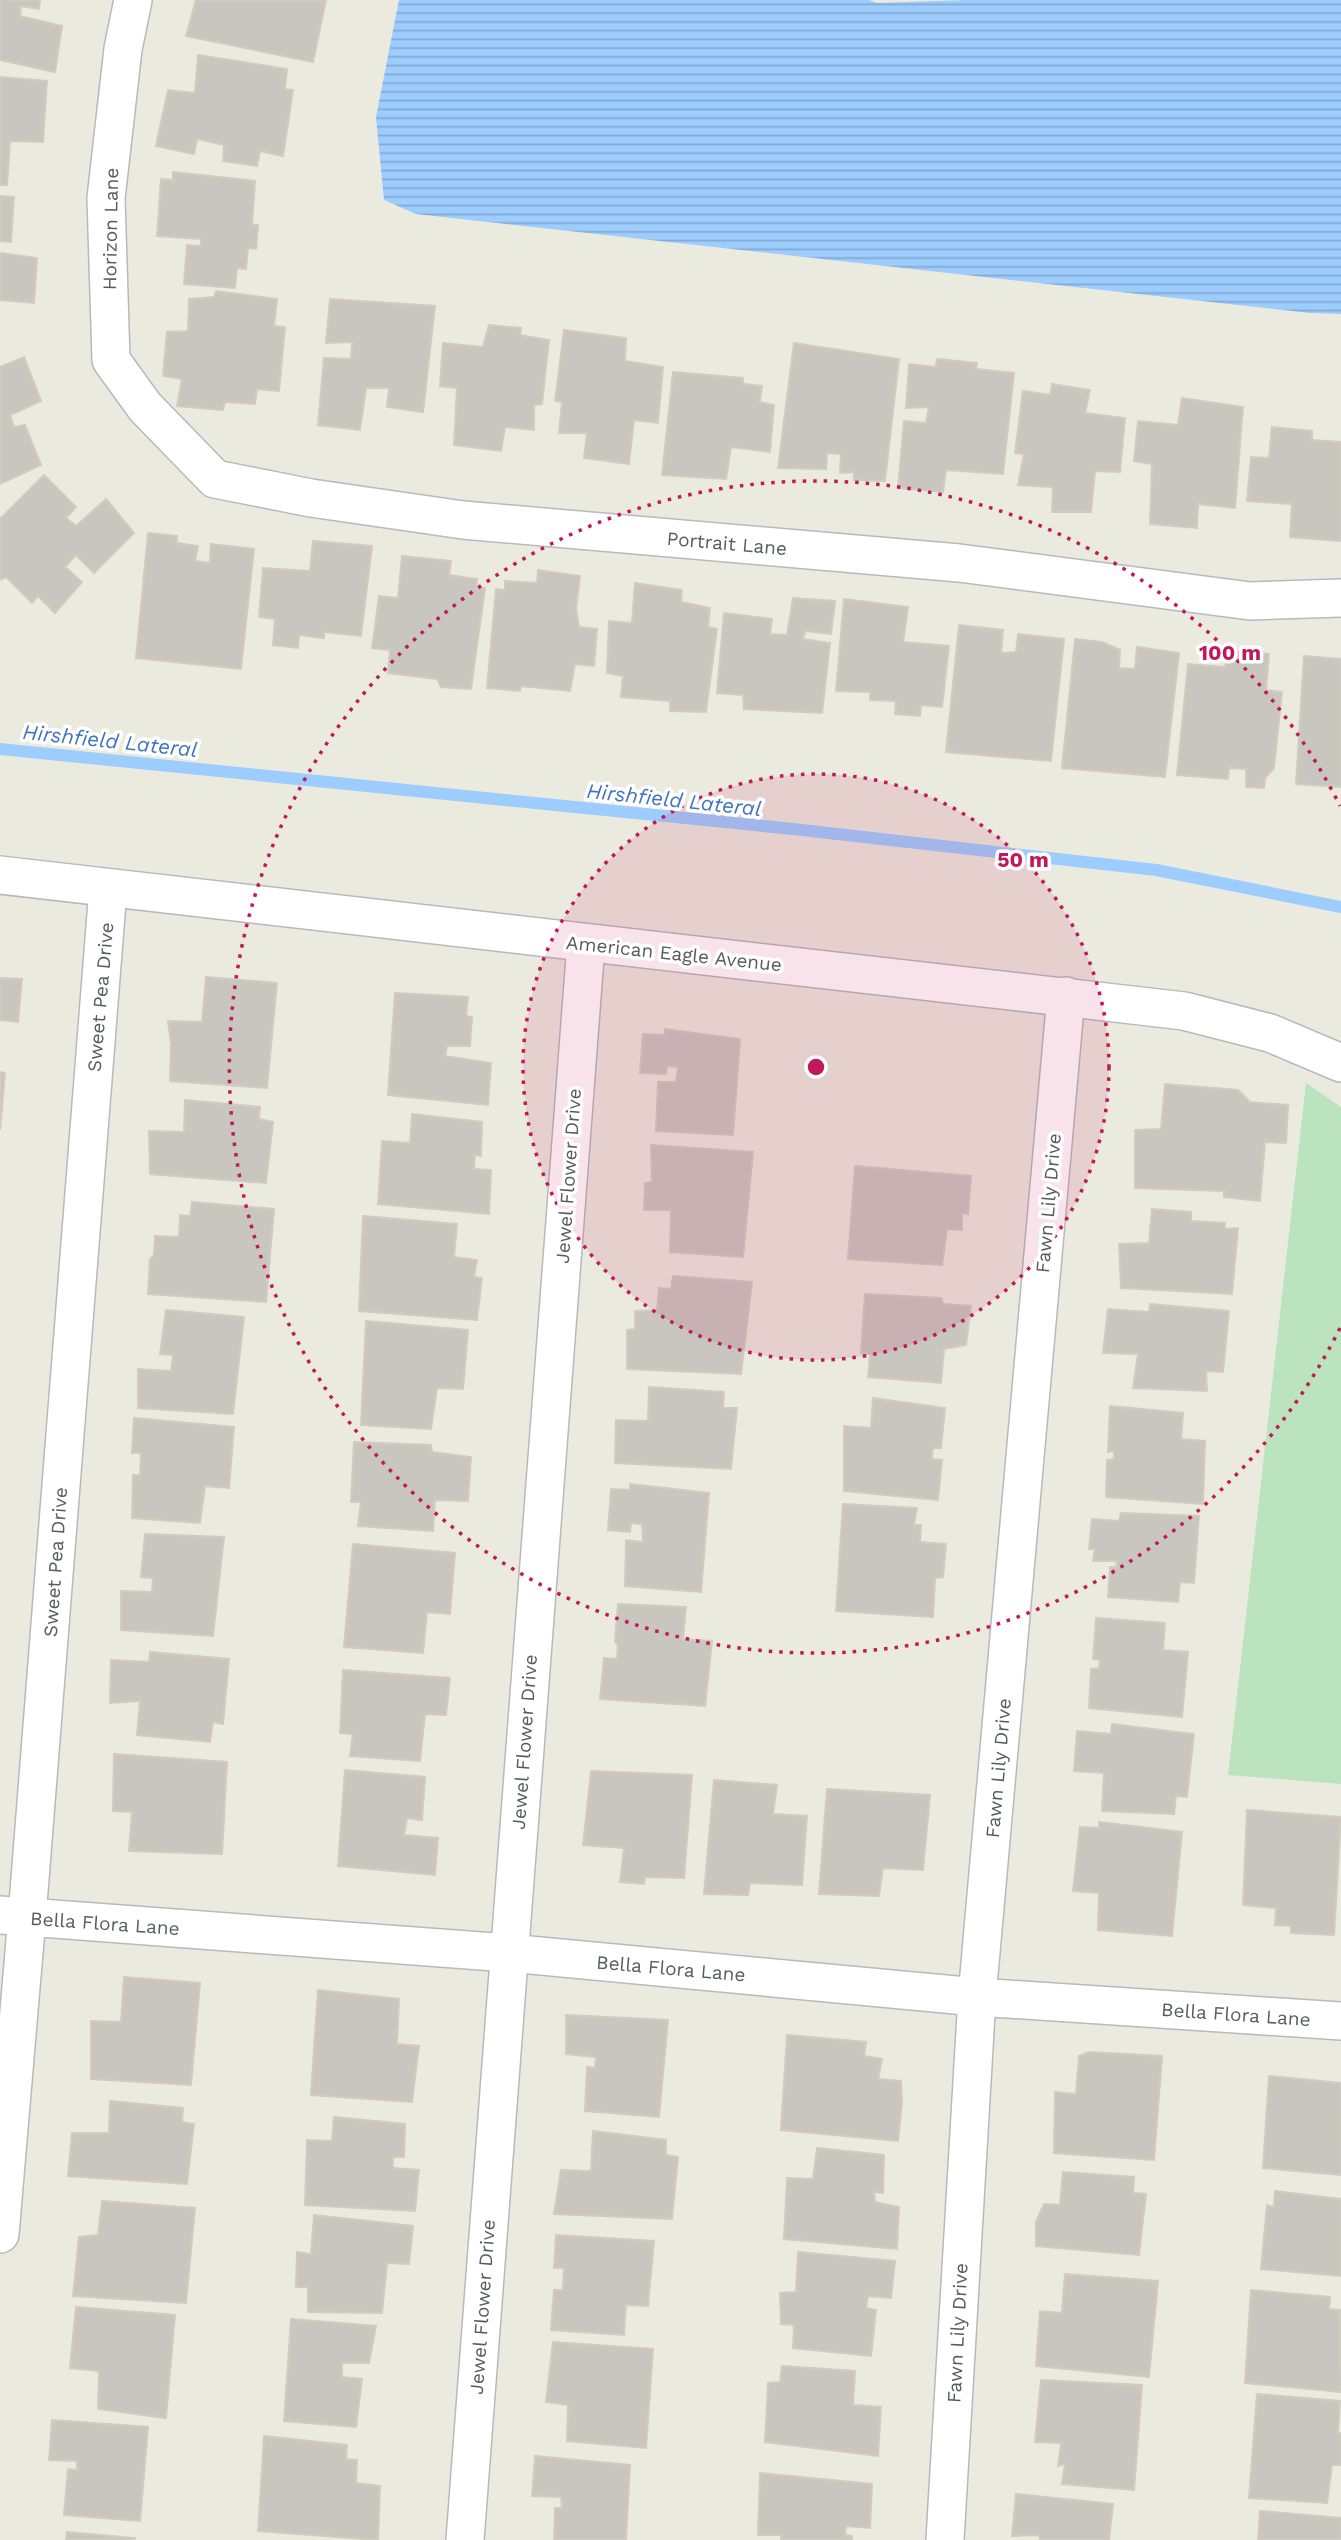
<svg xmlns="http://www.w3.org/2000/svg" width="1341" height="2540" font-family="'Work Sans',sans-serif">
	<style>
		.green { fill: #bbe4be }
		.water { fill: url(#water-rules) }
		.lines { fill: none; stroke-linecap: round; stroke-linejoin: round }
		.stream { stroke: #9dccfe; stroke-width: 12 }
		.building { fill: #c8c6bf; stroke: #d0ccbe; stroke-width: 2 }
		.minor-casing { stroke: #b7b9be; stroke-width: 40 }
		.minor { stroke: #fff; stroke-width: 37 }
		.ring { fill: none; stroke: #c2185b; stroke-width: 3.5; stroke-dasharray: 3.5 7 }
		.labels { text-anchor: middle; stroke-width: 7; stroke-linejoin: round; paint-order: stroke }
		.street-label { font-size: 19px; fill: #585b60; stroke: #fff }
		.water-label { font-size: 21px; font-style: italic; fill: #4075c0; stroke: #fff }
		.centre { fill: #c2185b; stroke: #fff; stroke-width: 3.5 }
		.ring-label { font-size: 21px; text-anchor: middle; font-weight: bold; fill: #c2185b; stroke: #fff; stroke-width: 7; stroke-linejoin: round; paint-order: stroke }
	</style>
	<defs>
		<pattern id="water-rules" width="6" height="5" patternUnits="userSpaceOnUse" patternTransform="scale(1.75)"><rect width="6" height="5" fill="#9dccfe"/><path d="M0 2.5h6" fill="none" stroke="#83a9d1"/></pattern>
	</defs>
	<rect width="100%" height="100%" fill="#ebeadf"/>
	<path class="green" d="M 1306,1083 L 1341,1107 L 1341,1784 L 1228,1775 Z"/>
	<path class="water" d="M 399,0 L 869,0 L 877,3 L 966,0 L 1341,0 L 1341,314 L 1310,313 L 416,214 L 384,200 L 376,117 Z"/>
	<g class="lines">
		<path class="stream" d="M 0,749 L 793,829 L 1156,870 L 1341,907"/>
	</g>
	<path class="building" d="M 0,0 L 40,0 L 39,9 L 21,6 L 20,16 L 62,26 L 55,72 L 0,60 Z
		M 196,0 L 326,0 L 313,62 L 186,36 Z
		M 198,55 L 287,69 L 285,89 L 293,90 L 283,156 L 260,151 L 257,166 L 223,161 L 224,145 L 197,139 L 194,154 L 156,146 L 168,90 L 195,93 Z
		M 0,77 L 47,81 L 43,142 L 10,141 L 7,185 L 0,185 Z
		M 173,172 L 255,181 L 252,225 L 258,225 L 256,249 L 248,248 L 246,269 L 237,268 L 235,288 L 184,284 L 187,245 L 201,246 L 201,239 L 157,236 L 161,179 L 173,180 Z
		M 0,196 L 14,197 L 11,242 L 0,241 Z
		M 0,253 L 37,258 L 34,303 L 0,300 Z
		M 216,291 L 277,299 L 274,326 L 285,327 L 279,391 L 257,389 L 255,404 L 225,402 L 223,410 L 177,406 L 182,379 L 163,376 L 167,332 L 188,331 L 189,299 L 214,297 Z
		M 330,299 L 435,306 L 423,412 L 387,407 L 389,388 L 366,388 L 360,430 L 318,425 L 324,358 L 351,359 L 352,342 L 326,343 Z
		M 489,325 L 521,328 L 520,335 L 549,340 L 542,404 L 534,405 L 534,430 L 505,427 L 501,451 L 454,445 L 457,388 L 440,386 L 443,343 L 483,347 Z
		M 564,330 L 626,338 L 625,361 L 663,367 L 658,423 L 634,420 L 629,464 L 584,458 L 587,433 L 559,433 L 562,402 L 555,401 Z
		M 794,343 L 899,359 L 885,481 L 854,480 L 854,472 L 840,473 L 841,454 L 827,453 L 826,469 L 778,468 Z
		M 24,357 L 41,401 L 10,415 L 14,427 L 25,425 L 41,465 L 0,484 L 0,367 Z
		M 937,359 L 977,363 L 976,369 L 1014,373 L 1003,474 L 946,470 L 943,492 L 898,488 L 904,421 L 926,423 L 929,407 L 906,408 L 909,364 L 936,367 Z
		M 673,372 L 743,378 L 743,384 L 762,386 L 760,402 L 774,405 L 770,452 L 731,447 L 726,479 L 662,475 Z
		M 1052,384 L 1090,390 L 1085,413 L 1125,418 L 1120,472 L 1095,471 L 1091,512 L 1052,512 L 1053,487 L 1018,485 L 1024,454 L 1015,453 L 1023,391 L 1050,395 Z
		M 1182,398 L 1243,407 L 1235,508 L 1198,504 L 1197,528 L 1150,524 L 1152,464 L 1134,461 L 1138,421 L 1178,425 Z
		M 1272,427 L 1312,431 L 1312,440 L 1341,442 L 1341,541 L 1290,537 L 1292,504 L 1247,501 L 1251,457 L 1269,458 Z
		M 44,475 L 76,507 L 66,518 L 76,526 L 106,499 L 134,533 L 94,573 L 76,555 L 65,567 L 82,582 L 55,613 L 38,596 L 32,603 L 6,577 L 0,580 L 0,519 Z
		M 148,533 L 177,536 L 177,543 L 198,546 L 195,561 L 210,563 L 211,544 L 254,549 L 241,669 L 136,658 Z
		M 313,541 L 372,546 L 361,636 L 324,632 L 324,638 L 299,635 L 298,648 L 273,645 L 275,619 L 259,617 L 263,568 L 310,571 Z
		M 402,556 L 451,561 L 449,575 L 477,579 L 476,588 L 485,588 L 471,689 L 441,687 L 437,679 L 388,673 L 390,650 L 372,648 L 379,596 L 398,598 Z
		M 538,570 L 580,576 L 576,609 L 579,627 L 597,629 L 594,666 L 575,664 L 570,691 L 521,686 L 520,691 L 487,688 L 496,589 L 505,590 L 505,581 L 537,583 Z
		M 635,583 L 682,590 L 681,602 L 710,608 L 708,627 L 717,629 L 706,712 L 670,711 L 670,701 L 621,697 L 623,676 L 607,673 L 609,621 L 632,623 Z
		M 793,598 L 835,601 L 831,634 L 805,631 L 803,639 L 830,643 L 822,713 L 744,709 L 743,695 L 717,693 L 724,613 L 772,619 L 770,634 L 787,635 Z
		M 844,599 L 908,607 L 903,642 L 949,646 L 942,707 L 921,705 L 920,716 L 895,714 L 896,701 L 870,700 L 870,692 L 836,691 Z
		M 959,625 L 1003,630 L 1001,653 L 1016,652 L 1018,634 L 1064,639 L 1051,761 L 946,752 Z
		M 1075,639 L 1102,642 L 1120,650 L 1119,668 L 1135,669 L 1137,647 L 1179,653 L 1165,777 L 1062,768 Z
		M 1228,650 L 1269,654 L 1266,690 L 1282,692 L 1274,768 L 1265,778 L 1264,788 L 1246,787 L 1246,769 L 1229,768 L 1228,779 L 1177,775 L 1188,664 L 1225,667 Z
		M 1304,656 L 1341,659 L 1341,787 L 1296,784 Z
		M 206,977 L 277,983 L 267,1088 L 170,1081 L 171,1043 L 168,1021 L 202,1022 Z
		M 0,978 L 22,979 L 18,1022 L 0,1020 Z
		M 395,993 L 468,997 L 466,1016 L 472,1017 L 470,1046 L 447,1046 L 445,1056 L 491,1063 L 488,1105 L 388,1095 Z
		M 665,1029 L 740,1039 L 733,1135 L 656,1131 L 658,1082 L 676,1082 L 678,1067 L 667,1066 L 666,1074 L 640,1073 L 643,1034 L 665,1035 Z
		M 0,1072 L 5,1073 L 0,1130 Z
		M 1165,1084 L 1238,1090 L 1250,1102 L 1288,1105 L 1286,1143 L 1265,1142 L 1260,1201 L 1224,1197 L 1224,1191 L 1135,1188 L 1135,1130 L 1161,1129 Z
		M 185,1100 L 260,1107 L 259,1119 L 273,1122 L 266,1183 L 150,1174 L 149,1131 L 184,1132 Z
		M 412,1114 L 482,1122 L 481,1156 L 475,1155 L 474,1169 L 491,1170 L 489,1214 L 378,1204 L 382,1141 L 410,1143 Z
		M 651,1145 L 753,1152 L 743,1257 L 670,1252 L 671,1210 L 644,1210 L 645,1183 L 652,1182 Z
		M 855,1166 L 971,1176 L 968,1214 L 962,1213 L 962,1230 L 947,1229 L 942,1265 L 848,1259 Z
		M 192,1202 L 274,1209 L 266,1302 L 148,1294 L 150,1259 L 154,1255 L 155,1236 L 179,1237 L 180,1215 L 190,1216 Z
		M 1152,1209 L 1191,1212 L 1191,1221 L 1225,1223 L 1225,1229 L 1238,1228 L 1232,1294 L 1121,1288 L 1119,1244 L 1149,1243 Z
		M 363,1216 L 457,1224 L 454,1257 L 477,1260 L 474,1277 L 482,1278 L 477,1320 L 359,1311 Z
		M 673,1276 L 752,1282 L 741,1374 L 627,1369 L 627,1330 L 635,1329 L 635,1311 L 657,1310 L 659,1288 L 671,1289 Z
		M 865,1294 L 941,1298 L 943,1304 L 971,1306 L 966,1345 L 944,1349 L 941,1383 L 868,1377 L 870,1354 L 861,1353 Z
		M 1150,1304 L 1229,1311 L 1223,1372 L 1206,1371 L 1207,1391 L 1133,1388 L 1138,1354 L 1103,1353 L 1108,1309 L 1149,1312 Z
		M 166,1310 L 244,1317 L 233,1414 L 138,1408 L 138,1369 L 171,1371 L 173,1355 L 160,1354 Z
		M 366,1321 L 468,1330 L 463,1389 L 437,1388 L 431,1429 L 361,1425 Z
		M 649,1387 L 724,1392 L 723,1408 L 737,1408 L 731,1469 L 615,1463 L 616,1420 L 648,1421 Z
		M 873,1398 L 945,1408 L 941,1448 L 933,1448 L 932,1459 L 942,1460 L 938,1500 L 844,1491 L 844,1426 L 871,1428 Z
		M 1110,1406 L 1183,1413 L 1181,1439 L 1205,1441 L 1203,1504 L 1106,1497 L 1107,1460 L 1114,1459 L 1114,1451 L 1108,1452 Z
		M 134,1418 L 234,1427 L 229,1488 L 205,1486 L 200,1523 L 132,1518 L 133,1475 L 140,1475 L 141,1453 L 132,1453 Z
		M 354,1442 L 431,1445 L 432,1452 L 471,1457 L 468,1501 L 435,1500 L 433,1531 L 358,1526 L 361,1502 L 351,1502 Z
		M 630,1484 L 709,1493 L 701,1592 L 625,1586 L 626,1540 L 643,1542 L 642,1524 L 631,1523 L 630,1532 L 608,1530 L 611,1489 L 630,1490 Z
		M 843,1504 L 917,1508 L 914,1525 L 921,1525 L 920,1542 L 946,1544 L 943,1577 L 935,1578 L 933,1617 L 836,1611 Z
		M 1121,1513 L 1199,1516 L 1194,1583 L 1180,1582 L 1178,1602 L 1108,1597 L 1110,1567 L 1116,1567 L 1117,1561 L 1093,1561 L 1095,1549 L 1089,1549 L 1092,1519 L 1119,1521 Z
		M 145,1534 L 224,1537 L 213,1636 L 121,1630 L 121,1591 L 152,1592 L 153,1578 L 141,1577 Z
		M 353,1544 L 455,1553 L 450,1614 L 427,1612 L 423,1653 L 344,1647 Z
		M 618,1604 L 686,1607 L 683,1639 L 712,1641 L 705,1706 L 600,1699 L 604,1658 L 617,1659 L 618,1646 L 615,1641 Z
		M 1096,1618 L 1165,1623 L 1163,1650 L 1188,1652 L 1182,1717 L 1089,1708 L 1091,1669 L 1099,1668 L 1100,1660 L 1093,1659 Z
		M 150,1652 L 229,1659 L 223,1724 L 213,1722 L 210,1742 L 137,1735 L 140,1701 L 110,1703 L 111,1660 L 149,1662 Z
		M 343,1670 L 450,1678 L 446,1715 L 425,1714 L 420,1761 L 350,1756 L 353,1734 L 340,1733 Z
		M 1112,1724 L 1194,1734 L 1187,1797 L 1176,1796 L 1174,1814 L 1102,1811 L 1104,1773 L 1074,1771 L 1077,1731 L 1111,1734 Z
		M 114,1754 L 227,1762 L 222,1854 L 129,1851 L 132,1812 L 113,1811 Z
		M 345,1770 L 425,1777 L 422,1820 L 407,1818 L 404,1835 L 438,1838 L 435,1875 L 338,1866 Z
		M 591,1771 L 692,1775 L 684,1878 L 645,1877 L 644,1884 L 620,1882 L 624,1848 L 583,1845 Z
		M 714,1780 L 777,1785 L 773,1814 L 807,1816 L 802,1885 L 750,1883 L 748,1895 L 704,1894 Z
		M 827,1789 L 930,1795 L 923,1870 L 883,1868 L 879,1896 L 819,1894 Z
		M 1247,1810 L 1341,1817 L 1334,1935 L 1291,1933 L 1291,1926 L 1275,1925 L 1276,1908 L 1243,1905 Z
		M 1099,1822 L 1182,1832 L 1172,1936 L 1098,1930 L 1099,1893 L 1073,1891 L 1080,1827 L 1099,1828 Z
		M 124,1977 L 200,1983 L 191,2085 L 91,2079 L 91,2021 L 121,2022 Z
		M 318,1990 L 399,1999 L 397,2044 L 419,2046 L 412,2102 L 311,2095 Z
		M 566,2015 L 668,2020 L 659,2117 L 585,2111 L 587,2067 L 595,2068 L 596,2057 L 566,2054 Z
		M 787,2035 L 866,2042 L 864,2056 L 882,2059 L 878,2079 L 901,2081 L 902,2102 L 898,2141 L 781,2130 Z
		M 1089,2052 L 1162,2056 L 1154,2160 L 1054,2153 L 1055,2092 L 1076,2094 L 1079,2056 Z
		M 1269,2076 L 1341,2083 L 1341,2175 L 1263,2168 Z
		M 110,2101 L 183,2108 L 182,2122 L 194,2124 L 187,2184 L 68,2176 L 72,2133 L 109,2133 Z
		M 334,2117 L 405,2124 L 404,2157 L 393,2157 L 393,2168 L 419,2170 L 415,2211 L 305,2205 L 307,2140 L 332,2141 Z
		M 593,2131 L 666,2140 L 666,2155 L 678,2157 L 672,2219 L 554,2214 L 561,2170 L 591,2171 Z
		M 817,2148 L 884,2155 L 883,2193 L 874,2192 L 875,2202 L 899,2207 L 897,2249 L 784,2239 L 787,2178 L 813,2179 Z
		M 1063,2172 L 1134,2177 L 1133,2193 L 1146,2194 L 1139,2255 L 1036,2246 L 1036,2222 L 1044,2204 L 1060,2205 Z
		M 1275,2191 L 1341,2199 L 1341,2276 L 1261,2269 L 1267,2205 L 1274,2207 Z
		M 102,2201 L 195,2208 L 186,2303 L 73,2296 L 79,2237 L 98,2235 Z
		M 314,2215 L 413,2226 L 409,2264 L 387,2263 L 382,2313 L 308,2312 L 308,2287 L 296,2287 L 297,2252 L 311,2254 Z
		M 556,2235 L 654,2241 L 648,2306 L 626,2305 L 624,2335 L 551,2330 L 554,2290 L 563,2290 L 564,2268 L 554,2268 Z
		M 798,2252 L 895,2261 L 891,2298 L 868,2296 L 866,2308 L 876,2310 L 871,2356 L 793,2348 L 794,2325 L 781,2324 L 780,2293 L 796,2292 Z
		M 1065,2274 L 1158,2281 L 1149,2377 L 1036,2366 L 1040,2311 L 1062,2313 Z
		M 1251,2290 L 1330,2297 L 1329,2309 L 1340,2310 L 1341,2392 L 1245,2383 Z
		M 76,2307 L 175,2315 L 166,2418 L 98,2409 L 99,2371 L 70,2368 Z
		M 291,2319 L 376,2326 L 369,2363 L 342,2363 L 342,2377 L 362,2379 L 356,2427 L 284,2421 Z
		M 553,2342 L 653,2349 L 646,2448 L 567,2441 L 568,2405 L 546,2402 Z
		M 782,2366 L 855,2371 L 853,2405 L 881,2407 L 878,2456 L 765,2442 L 768,2383 L 780,2382 Z
		M 1041,2380 L 1142,2385 L 1134,2490 L 1062,2484 L 1065,2464 L 1058,2466 L 1061,2443 L 1035,2442 Z
		M 1257,2394 L 1340,2401 L 1338,2433 L 1341,2433 L 1341,2465 L 1332,2465 L 1327,2503 L 1249,2498 Z
		M 52,2420 L 148,2427 L 140,2521 L 64,2515 L 68,2469 L 77,2470 L 77,2461 L 49,2460 Z
		M 264,2436 L 347,2445 L 346,2459 L 357,2460 L 356,2483 L 380,2486 L 378,2540 L 258,2531 Z
		M 535,2456 L 630,2465 L 626,2540 L 554,2540 L 555,2508 L 562,2508 L 561,2497 L 532,2496 Z
		M 760,2473 L 872,2484 L 870,2528 L 846,2526 L 845,2535 L 852,2536 L 852,2540 L 781,2540 L 781,2535 L 758,2535 Z
		M 1016,2494 L 1113,2504 L 1109,2540 L 1040,2540 L 1039,2535 L 1012,2536 Z
		M 1260,2511 L 1341,2518 L 1341,2540 L 1258,2540 Z
		M 67,2532 L 135,2538 L 134,2540 L 66,2540 Z"/>
	<g class="lines">
		<g class="minor-casing">
			<path id="minor" d="M 133,0 L 123,49 L 106,198 L 111,360 L 145,407 L 215,479 L 311,498 L 463,520 L 959,563 L 1250,601 L 1341,598
				M 0,875 L 1184,1011 L 1270,1033 L 1341,1063
				M 0,1915 L 508,1953 L 977,1997 L 1341,2021
				M 0,2234 L 27,1917 L 108,889
				M 465,2540 L 586,944
				M 945,2540 L 977,1997 L 1066,996"/>
		</g>
		<use href="#minor" class="minor"/>
	</g>
	<circle cx="816" cy="1067" r="293" fill="#c2185b" fill-opacity=".12"/>
	<g class="ring">
		<circle cx="816" cy="1067" r="293"/>
		<path d="M1340 1328A586 586 0 1 1 1340 806"/>
	</g>
	<g class="labels">
		<g class="street-label">
			<text transform="translate(110 229) rotate(-89)" y="7">Horizon Lane</text>
			<text transform="translate(727 543) rotate(5)" y="7">Portrait Lane</text>
			<text transform="translate(674 953) rotate(6)" y="7">American Eagle Avenue</text>
			<text transform="translate(100 997) rotate(-85)" y="7">Sweet Pea Drive</text>
			<text transform="translate(568 1176) rotate(-86)" y="7">Jewel Flower Drive</text>
			<text transform="translate(1048 1203) rotate(-85)" y="7">Fawn Lily Drive</text>
			<text transform="translate(55 1562) rotate(-86)" y="7">Sweet Pea Drive</text>
			<text transform="translate(524 1742) rotate(-86)" y="7">Jewel Flower Drive</text>
			<text transform="translate(998 1768) rotate(-85)" y="7">Fawn Lily Drive</text>
			<text transform="translate(105 1923) rotate(4)" y="7">Bella Flora Lane</text>
			<text transform="translate(671 1968) rotate(5)" y="7">Bella Flora Lane</text>
			<text transform="translate(1236 2014) rotate(4)" y="7">Bella Flora Lane</text>
			<text transform="translate(482 2307) rotate(-86)" y="7">Jewel Flower Drive</text>
			<text transform="translate(957 2333) rotate(-87)" y="7">Fawn Lily Drive</text>
		</g>
		<g class="water-label">
			<text transform="translate(110 741) rotate(6)" y="7">Hirshfield Lateral</text>
			<text transform="translate(674 800) rotate(6)" y="7">Hirshfield Lateral</text>
		</g>
	</g>
	<circle cx="816" cy="1067" r="10" class="centre"/>
	<g class="ring-label">
		<text x="1230" y="660">100 m</text>
		<text x="1023" y="867">50 m</text>
	</g>
</svg>
